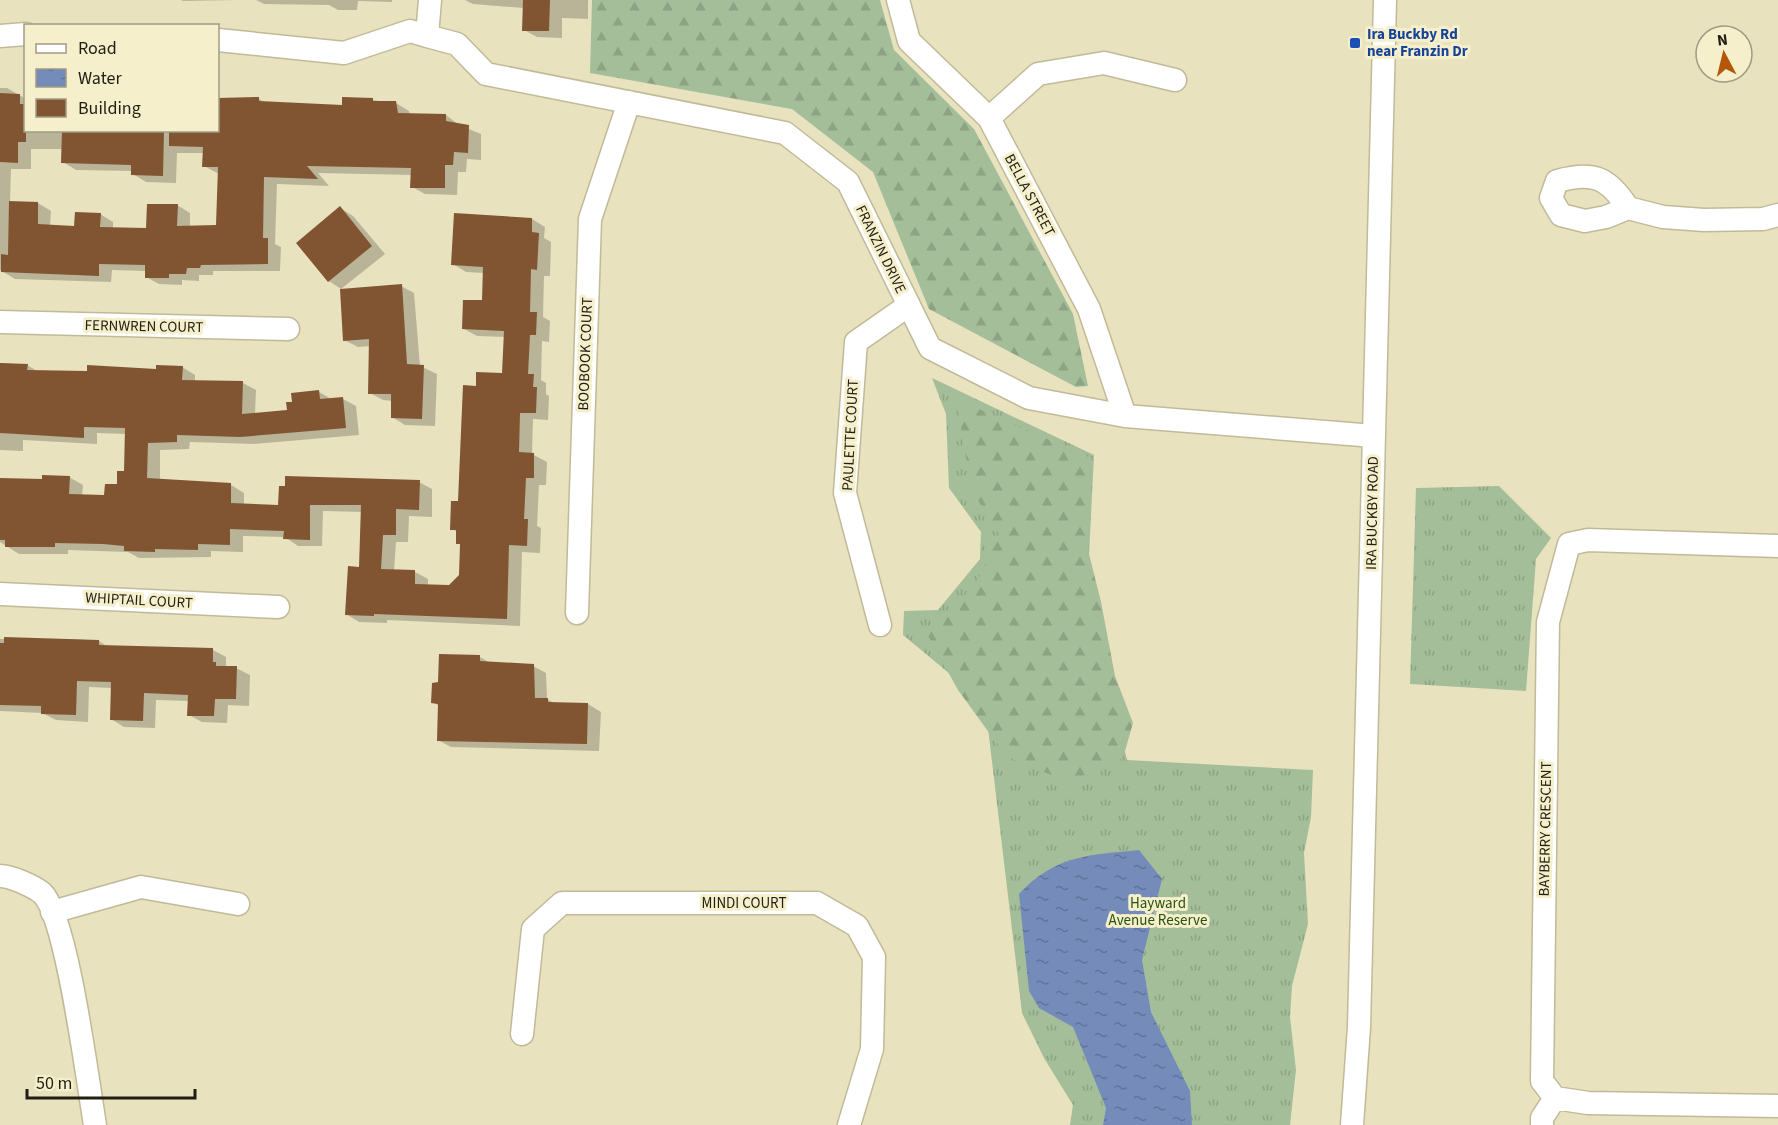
<svg xmlns="http://www.w3.org/2000/svg" width="1778" height="1125" font-family="'Source Sans 3',sans-serif">
	<style>
		.grass { fill: url(#grass-tufts) }
		.forest { fill: url(#forest-firs) }
		.water { fill: url(#water-ripples) }
		.shadow { fill: #0003; fill-rule: evenodd }
		.building { fill: #815532 }
		.lines { fill: none; stroke-linecap: round; stroke-linejoin: round }
		.minor-casing { stroke: #c0ba98; stroke-width: 25 }
		.minor { stroke: #fff; stroke-width: 22 }
		.transit-dot { fill: #1a4fb4; stroke: #f6efcc; stroke-width: 2 }
		.labels { text-anchor: middle; stroke-width: 6; stroke-linejoin: round; paint-order: stroke }
		.transit-label { font-size: 15px; font-weight: bold; fill: #164399; stroke: #f6efcc; text-anchor: start }
		.street-label { font-size: 15px; fill: #211e12; stroke: #f6efcc }
		.park-label { font-size: 15px; fill: #26520e; stroke: #f6efcc }
	</style>
	<defs>
		<pattern id="grass-tufts" width="24" height="20" patternUnits="userSpaceOnUse" patternTransform="scale(1.5)"><rect width="24" height="20" fill="#a4be99"/><path d="M3 7l-1-3M5 7V3M7 7l1-3M15 17l-1-3M17 17v-4M19 17l1-3" fill="none" stroke="#8da383"/></pattern>
		<pattern id="forest-firs" width="22" height="20" patternUnits="userSpaceOnUse" patternTransform="scale(1.5)"><rect width="22" height="20" fill="#a4be99"/><path d="M5 1l3.5 6h-7zM16 11l3.5 6h-7z" fill="#8da383"/></pattern>
		<pattern id="water-ripples" width="26" height="14" patternUnits="userSpaceOnUse" patternTransform="scale(1.5)"><rect width="26" height="14" fill="#758cbb"/><path d="M2 4q2-2 4 0t4 0M15 11q2-2 4 0t4 0" fill="none" stroke="#607297"/></pattern>
	</defs>
	<rect width="100%" height="100%" fill="#e8e2bf"/>
	<path class="grass" d="M 932,378 L 1094,455 L 1087,596 L 1127,760 L 1313,770 L 1311,817 L 1304,853 L 1308,924 L 1292,986 L 1290,1017 L 1296,1070 L 1290,1125 L 1070,1125 L 1073,1105 L 1044,1058 L 1022,1013 L 985,703 L 903,635 L 904,611 L 938,610 L 980,559 L 981,532 L 949,488 L 946,414 Z
		M 1499,486 L 1551,538 L 1536,559 L 1526,691 L 1410,684 L 1416,488 Z"/>
	<path class="forest" d="M 592,0 L 880,0 L 894,50 L 974,129 L 1073,314 L 1088,386 L 1076,387 L 929,309 L 873,172 L 792,109 L 590,73 Z
		M 956,399 L 1093,459 L 1088,550 L 1101,602 L 1115,676 L 1133,723 L 1123,758 L 1068,782 L 1006,756 L 958,690 L 926,632 L 976,584 L 999,534 L 972,491 Z"/>
	<path class="water" d="M 1139,850 L 1162,879 L 1142,960 L 1151,1012 L 1190,1091 L 1192,1125 L 1103,1125 L 1106,1108 L 1073,1027 L 1039,1008 L 1029,991 L 1019,894 C 1055,855 1089,855 1139,850 Z"/>
	<path class="shadow" d="M 181,0 L 237,0 L 183,1 Z
		M 256,0 L 392,0 L 392,2 L 358,1 L 357,10 L 338,10 L 329,5 L 264,4 Z
		M 465,0 L 588,0 L 588,19 L 562,18 L 562,38 L 537,37 L 524,30 L 524,8 L 473,4 Z
		M 0,88 L 7,88 L 26,99 L 26,130 L 218,130 L 218,98 L 259,99 L 266,103 L 343,107 L 372,100 L 396,103 L 409,111 L 410,114 L 446,115 L 459,125 L 481,134 L 481,160 L 467,159 L 466,172 L 458,172 L 457,195 L 425,194 L 412,187 L 412,175 L 318,173 L 329,186 L 277,184 L 275,244 L 281,247 L 280,271 L 213,271 L 213,275 L 199,275 L 199,281 L 182,280 L 182,285 L 159,284 L 146,277 L 146,271 L 112,270 L 111,282 L 15,279 L 0,270 ZM 31,149 L 63,149 L 63,162 L 76,170 L 133,171 L 133,174 L 146,182 L 176,183 L 177,153 L 204,153 L 204,166 L 219,174 L 218,227 L 190,227 L 190,213 L 177,205 L 148,229 L 113,229 L 113,222 L 100,214 L 76,227 L 50,226 L 51,211 L 38,203 L 10,202 L 11,169 L 31,169 Z
		M 340,208 L 353,216 L 385,254 L 341,289 L 329,281 Z
		M 455,215 L 532,219 L 545,227 L 544,238 L 551,242 L 550,276 L 544,276 L 543,317 L 550,321 L 549,342 L 542,341 L 541,380 L 546,383 L 546,394 L 549,396 L 548,420 L 533,419 L 532,454 L 547,462 L 546,485 L 539,485 L 537,526 L 541,528 L 540,553 L 522,552 L 520,626 L 387,620 L 387,623 L 359,622 L 346,614 L 361,568 L 362,512 L 323,511 L 322,546 L 298,546 L 285,537 L 243,536 L 243,552 L 211,551 L 211,557 L 139,558 L 128,552 L 68,550 L 68,554 L 19,554 L 0,542 L 0,480 L 43,481 L 69,477 L 83,485 L 82,496 L 106,497 L 118,486 L 125,473 L 126,434 L 97,433 L 97,444 L 23,440 L 23,451 L 0,450 L 0,363 L 27,365 L 39,372 L 158,371 L 182,367 L 195,375 L 195,382 L 243,383 L 256,390 L 255,414 L 289,411 L 294,403 L 319,392 L 333,400 L 343,399 L 356,406 L 359,435 L 254,444 L 190,442 L 189,449 L 160,450 L 160,480 L 231,485 L 244,493 L 244,505 L 280,506 L 419,482 L 432,489 L 432,517 L 409,516 L 408,542 L 396,542 L 394,571 L 415,572 L 428,579 L 428,586 L 449,587 L 461,576 L 461,545 L 458,543 L 458,532 L 452,529 L 459,502 L 477,387 L 504,375 L 506,337 L 477,336 L 464,329 L 483,302 L 484,273 L 466,272 L 453,264 Z
		M 401,286 L 414,293 L 420,366 L 437,374 L 435,426 L 405,425 L 392,417 L 393,401 L 383,400 L 370,393 L 371,346 L 358,347 L 344,340 Z
		M 0,639 L 69,639 L 99,641 L 108,647 L 213,650 L 226,657 L 226,667 L 236,668 L 250,675 L 249,706 L 228,705 L 227,723 L 202,722 L 189,715 L 189,701 L 156,700 L 155,728 L 124,727 L 111,719 L 112,688 L 89,687 L 88,722 L 56,720 L 42,713 L 0,711 Z
		M 480,657 L 490,663 L 533,666 L 546,673 L 547,699 L 554,703 L 588,704 L 601,712 L 599,751 L 451,747 L 438,740 L 439,706 L 433,702 L 440,684 Z"/>
	<path class="building" d="M 523,0 L 550,0 L 549,31 L 522,31 Z
		M 0,93 L 20,94 L 20,104 L 26,104 L 26,142 L 18,142 L 18,163 L 0,162 Z
		M 259,97 L 259,101 L 342,105 L 342,97 L 373,98 L 373,101 L 396,101 L 398,113 L 446,114 L 446,121 L 469,125 L 468,153 L 454,152 L 453,165 L 445,165 L 445,188 L 410,188 L 411,168 L 307,166 L 318,179 L 264,177 L 263,238 L 268,238 L 268,264 L 201,265 L 200,268 L 187,268 L 186,274 L 169,274 L 169,278 L 145,278 L 145,265 L 99,264 L 99,276 L 1,272 L 1,254 L 8,255 L 9,201 L 38,202 L 38,224 L 74,226 L 75,212 L 101,213 L 100,227 L 146,228 L 147,204 L 178,204 L 177,226 L 216,225 L 218,167 L 202,167 L 203,147 L 169,146 L 169,130 L 218,130 L 218,98 Z
		M 62,130 L 164,130 L 163,176 L 131,175 L 131,165 L 61,163 Z
		M 340,206 L 372,246 L 328,282 L 296,243 Z
		M 454,213 L 532,218 L 532,232 L 539,233 L 537,270 L 531,269 L 530,312 L 537,312 L 536,335 L 530,335 L 528,374 L 534,374 L 533,387 L 537,387 L 536,413 L 520,413 L 519,452 L 534,453 L 534,478 L 526,478 L 524,519 L 528,519 L 527,546 L 509,545 L 507,619 L 374,614 L 374,616 L 345,615 L 348,566 L 359,567 L 361,505 L 310,505 L 310,540 L 283,539 L 284,531 L 230,529 L 230,545 L 198,544 L 198,550 L 155,549 L 155,552 L 124,551 L 124,546 L 103,544 L 55,543 L 55,547 L 5,547 L 5,540 L 0,540 L 0,478 L 42,479 L 42,475 L 70,476 L 69,494 L 104,495 L 105,484 L 117,484 L 117,471 L 124,471 L 125,428 L 84,427 L 84,438 L 0,433 L 0,363 L 28,364 L 27,370 L 87,371 L 87,365 L 156,369 L 156,365 L 183,366 L 182,380 L 243,381 L 242,414 L 287,410 L 286,402 L 292,402 L 291,393 L 319,390 L 320,399 L 343,397 L 346,428 L 240,437 L 177,435 L 177,442 L 148,443 L 147,478 L 231,483 L 231,503 L 278,505 L 279,486 L 285,486 L 285,476 L 420,480 L 419,510 L 396,509 L 396,535 L 383,535 L 381,569 L 415,570 L 415,584 L 449,585 L 459,575 L 460,544 L 456,544 L 456,530 L 450,530 L 451,501 L 458,501 L 463,385 L 476,386 L 476,372 L 502,373 L 504,331 L 462,329 L 463,300 L 482,300 L 483,267 L 451,265 Z
		M 402,284 L 407,364 L 424,365 L 422,419 L 391,418 L 391,394 L 368,394 L 369,339 L 343,341 L 340,289 Z
		M 4,637 L 99,640 L 99,645 L 213,648 L 213,662 L 216,662 L 216,666 L 237,666 L 236,699 L 215,699 L 214,716 L 187,716 L 188,695 L 144,693 L 143,721 L 110,720 L 111,682 L 77,681 L 76,715 L 41,714 L 41,706 L 0,705 L 0,643 L 4,643 Z
		M 439,654 L 480,655 L 480,661 L 534,664 L 535,698 L 548,698 L 548,702 L 588,703 L 587,744 L 437,741 L 438,704 L 431,703 L 432,683 L 438,682 Z"/>
	<g class="lines">
		<g class="minor-casing">
			<path id="minor" d="M 430,0 L 427,36 L 457,44 L 486,74 L 785,133 L 848,182 L 930,348 L 1029,398 L 1125,416 L 1374,436
				M 898,0 L 909,41 L 989,118 L 1089,309 L 1125,416
				M 0,36 L 26,34
				M 218,40 L 344,53 L 410,31 L 427,36
				M 989,118 L 1038,74 L 1104,63 L 1175,80
				M 1628,208 C 1608,177 1593,171 1557,181 L 1551,198 L 1561,215 L 1585,221 L 1606,217 L 1628,208 L 1663,217 L 1704,220 L 1763,219 L 1778,215
				M 0,322 L 288,329
				M 1778,546 L 1588,540 L 1569,544 L 1548,622 L 1542,1081 L 1555,1098 L 1588,1103 L 1778,1106
				M 0,594 L 278,607
				M 577,613 L 590,219 L 629,102
				M 880,625 L 845,493 L 856,342 L 909,305
				M 0,876 C 11,876 33,886 42,893 C 67,916 88,1084 95,1125
				M 52,912 L 141,887 L 238,904
				M 522,1034 L 533,929 L 562,903 L 817,903 L 857,926 L 874,957 L 872,1049 L 849,1125
				M 1352,1125 L 1359,1027 L 1385,0
				M 1542,1125 L 1542,1118 L 1555,1098"/>
		</g>
		<use href="#minor" class="minor"/>
	</g>
	<rect class="transit-dot" x="1349" y="37" width="12" height="12" rx="3"/>
	<g class="labels">
		<g class="transit-label">
			<text x="1367" y="39">Ira Buckby Rd<tspan x="1367" dy="17">near Franzin Dr</tspan></text>
		</g>
		<g class="street-label">
			<text transform="translate(1030 195) rotate(62)" y="5">BELLA STREET</text>
			<text transform="translate(881 249) rotate(64)" y="5">FRANZIN DRIVE</text>
			<text transform="translate(144 326) rotate(1)" y="5">FERNWREN COURT</text>
			<text transform="translate(585 354) rotate(-88)" y="5">BOOBOOK COURT</text>
			<text transform="translate(850 435) rotate(-87)" y="5">PAULETTE COURT</text>
			<text transform="translate(1372 513) rotate(-89)" y="5">IRA BUCKBY ROAD</text>
			<text transform="translate(139 600) rotate(3)" y="5">WHIPTAIL COURT</text>
			<text transform="translate(1545 829) rotate(-89)" y="5">BAYBERRY CRESCENT</text>
			<text x="744" y="908">MINDI COURT</text>
		</g>
		<g class="park-label">
			<text x="1158" y="908">Hayward<tspan x="1158" dy="17">Avenue Reserve</tspan></text>
		</g>
	</g>
	<rect x="24" y="24" width="195" height="108" fill="#f6efcc" stroke="#a19b82" stroke-width="1.5"/>
	<rect x="36" y="44" width="30" height="9" fill="#ffffff" stroke="#a19b82" stroke-width="1.5"/>
	<text x="78" y="54" font-size="18" fill="#211e12">Road</text>
	<rect x="36" y="69" width="30" height="18" fill="url(#water-ripples)" stroke="#a19b82" stroke-width="1.5"/>
	<text x="78" y="84" font-size="18" fill="#211e12">Water</text>
	<rect x="36" y="99" width="30" height="18" fill="#815532" stroke="#a19b82" stroke-width="1.5"/>
	<text x="78" y="114" font-size="18" fill="#211e12">Building</text>
	<g transform="translate(1724 54) rotate(353)"><circle r="28" fill="#f6efcc" stroke="#a19b82" stroke-width="1.5"/>
	<path d="M0-4.5L10 22L0 15L-10 22Z" fill="#b5570a"/>
	<text y="-9" font-size="16" font-weight="bold" text-anchor="middle" fill="#211e12">N</text>
	</g>
	<path d="M27 1089v9h168v-9" fill="none" stroke="#211e12" stroke-width="3"/>
	<text x="36" y="1089" font-size="18" fill="#211e12" stroke="#f6efcc" stroke-width="4.5" paint-order="stroke">50 m</text>
</svg>
